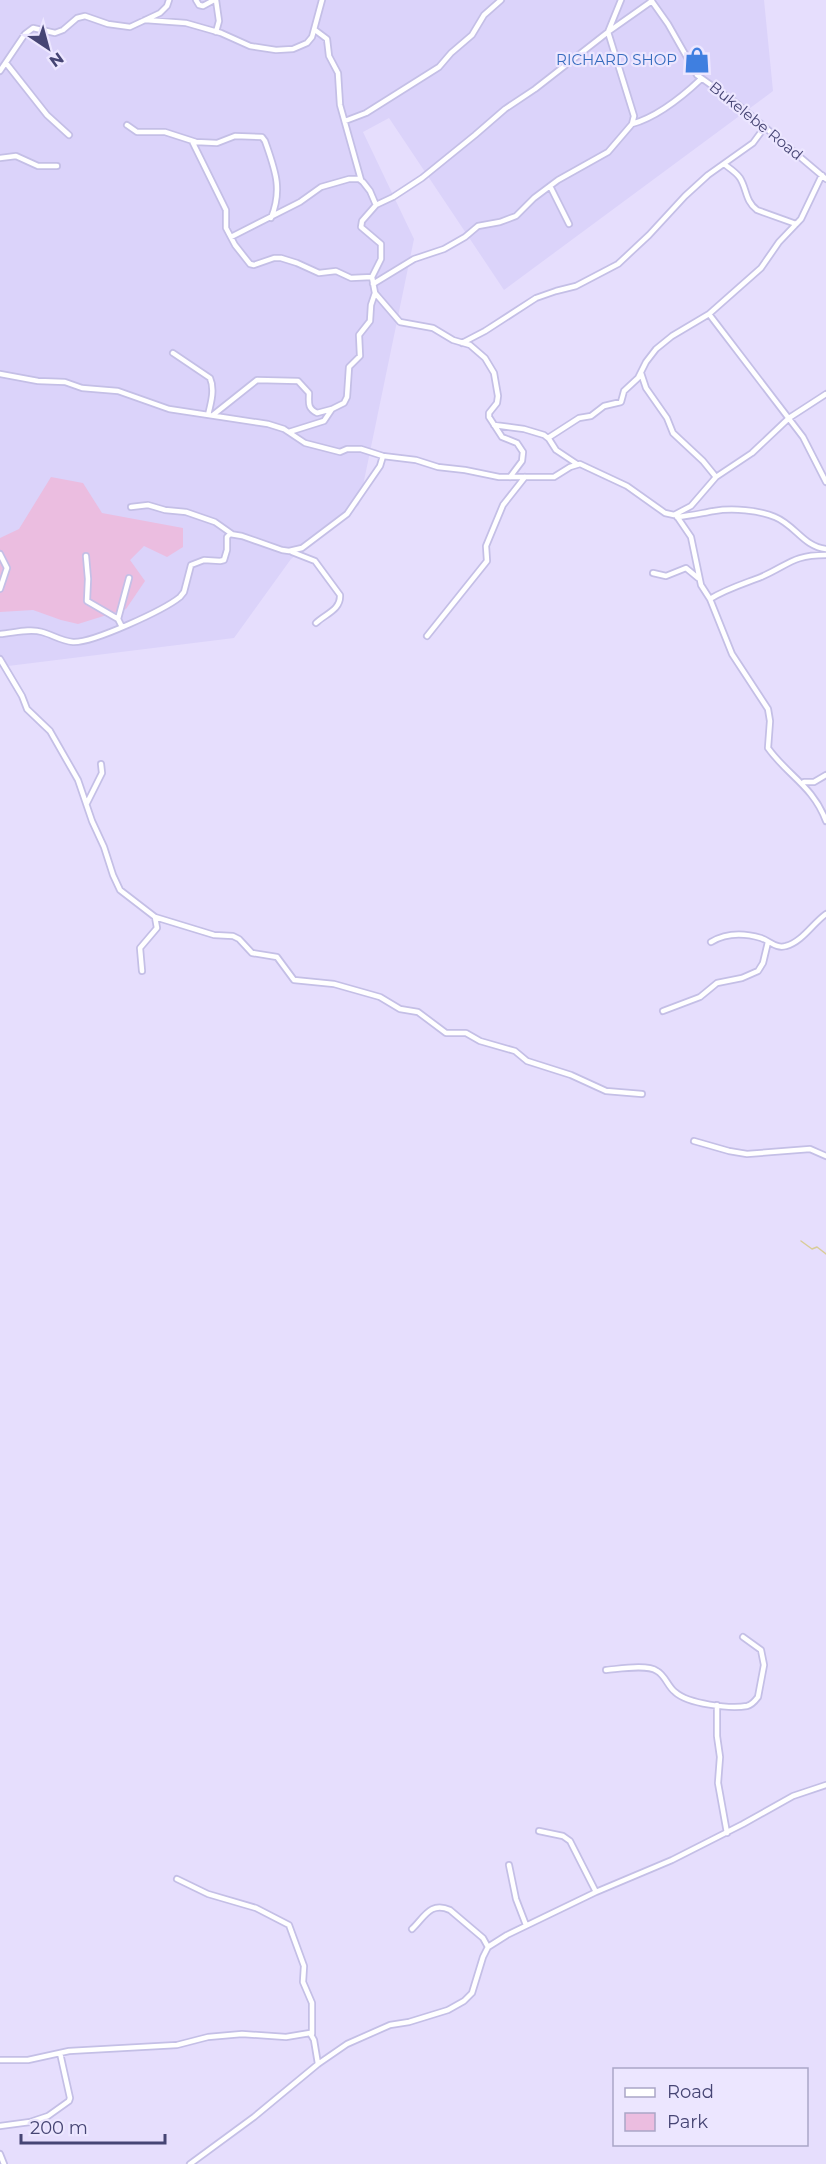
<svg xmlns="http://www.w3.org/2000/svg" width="826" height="2164" font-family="Montserrat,sans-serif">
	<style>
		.residential { fill: #dbd3fa }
		.green { fill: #ebbde0 }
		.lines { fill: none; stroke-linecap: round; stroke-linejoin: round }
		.stream { stroke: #d9cc98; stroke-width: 1.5 }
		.minor-casing { stroke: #c4bfe6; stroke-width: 8 }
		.minor { stroke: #fff; stroke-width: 4.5 }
		.labels { text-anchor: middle; stroke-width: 4.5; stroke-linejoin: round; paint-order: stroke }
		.shop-label { font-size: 15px; fill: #366cbe; stroke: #ece6ff; text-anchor: end }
		.street-label { font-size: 15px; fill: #464574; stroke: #ece6ff }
	</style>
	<rect width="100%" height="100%" fill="#e6defd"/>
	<path class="residential" d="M 0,0 L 764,0 L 773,91 L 504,290 L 389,118 L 363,132 L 414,239 L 359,505 L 291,559 L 234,638 L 0,667 Z"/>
	<path class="green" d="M 51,477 L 83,483 L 102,513 L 183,528 L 183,547 L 167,557 L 144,546 L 130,560 L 145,581 L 126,609 L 78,624 L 61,620 L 33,610 L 0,612 L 0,538 L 19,529 Z"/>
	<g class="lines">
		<path class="stream" d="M 801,1241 L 812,1249 L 817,1247 L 826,1254"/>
		<g class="minor-casing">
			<path id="minor" d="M 196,0 L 199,5 L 203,6 L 214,0
				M 651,0 L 668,24 L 697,75 L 735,102 L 826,179
				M 145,20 L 186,23 L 221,33 L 250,46 L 276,50 L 293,49 L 307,43 L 312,37 L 322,0
				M 315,30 L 327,39 L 329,56 L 338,73 L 340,105 L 361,180
				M 216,32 L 219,21 L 216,0
				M 6,63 L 47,115 L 69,135
				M 0,71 L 25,34 L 33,28 L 55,33 L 63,30 L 77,18 L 85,16 L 108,24 L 130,27 L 160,13 L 167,6 L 169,0
				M 345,121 L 366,113 L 439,67 L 451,53 L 472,35 L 484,15 L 501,0
				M 632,124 C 657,117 683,96 701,79
				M 127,125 L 137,132 L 165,132 L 196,142 L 217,143 L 235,136 L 262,137 L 265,141 C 275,170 283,189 271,218
				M 192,141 L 226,210 L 226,228 L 235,245 L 250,264 L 254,265 L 274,258 L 281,258 L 297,263 L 319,273 L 336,271 L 351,278 L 372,277
				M 0,158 L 16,156 L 38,166 L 57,166
				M 724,164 C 729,168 736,172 740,178 C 747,189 745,201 757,210 L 796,224
				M 550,186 L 569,224
				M 231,237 L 300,202 L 321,187 L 349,179 L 359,179 L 363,182 L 370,191 L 376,205
				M 373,284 L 414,259 L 444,249 L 465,237 L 478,226 L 500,222 L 516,216 L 534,198 L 558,180 L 608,152 L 632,124 L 634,116 L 608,32 L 621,0
				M 375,293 L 400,322 L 433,328 L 453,340 L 470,345 L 485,358 L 494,373 L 498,396 L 497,403 L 489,413 L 489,417 L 502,437 L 517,443 L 523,452 L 522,461 L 510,477
				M 709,314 L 803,437 L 826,482
				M 462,343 L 485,331 L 536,298 L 556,291 L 576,286 L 618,264 L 649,235 L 685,196 L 708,175 L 753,143 L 764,128
				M 173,353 L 210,378 C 215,389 211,403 208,415
				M 641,373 L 646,388 L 667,418 L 673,433 L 703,461 L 716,477
				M 0,374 L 38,381 L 65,382 L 82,388 L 118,391 L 169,409 L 268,424 L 284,429 L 305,443 L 340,452 L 347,449 L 361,449 L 383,456 L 416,460 L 438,467 L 465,470 L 499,477 L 554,477 L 570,467 L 580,464 L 627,486 L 665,513 L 674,515 L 691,506 L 716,477 L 752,453 L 789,418 L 826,394
				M 213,415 L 257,380 L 298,381 L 309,393 C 309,403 307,408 317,413 L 332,409
				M 494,425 L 524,429 L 544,435 L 549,439 L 556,450 L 577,464
				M 289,432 L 324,421 L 332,409 L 344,403 L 347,397 L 349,367 L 360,356 L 359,335 L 370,321 L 371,305 L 375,293 L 372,277 L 381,259 L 381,244 L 361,227 L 362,221 L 376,205 L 393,197 L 422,178 L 475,135 L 505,109 L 535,89 L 608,32 L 652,1
				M 548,438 L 579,418 L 591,416 L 604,406 L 621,402 L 624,391 L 638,378 L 646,362 L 656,349 L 672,336 L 709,314 L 761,268 L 779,242 L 801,219 L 822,175
				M 131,507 L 148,505 L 165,510 L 186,512 L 215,522 L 232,534
				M 676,515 L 691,537 L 701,585 L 710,599 L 732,654 L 768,709 L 770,721 L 768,748 C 788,776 813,786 826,821
				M 677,517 C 690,516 702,513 714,511 C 732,508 759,510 775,517 C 795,525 804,547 826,549
				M 292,552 L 315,561 L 340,595 C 341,610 325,614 316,623
				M 0,554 L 7,568 L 0,589
				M 86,556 L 88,579 L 87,601 L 118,619 L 122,627
				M 653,573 L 666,576 L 686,568 L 698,578
				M 710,599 C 726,589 743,584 761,577 C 789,565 792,555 826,555
				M 118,619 L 129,578
				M 0,634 C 13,633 30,628 42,632 C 53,635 61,641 73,642 C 93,643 164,610 180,597 L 184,592 L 191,565 L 204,560 L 220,561 L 224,560 L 227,550 L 227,537 L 230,534 L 242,536 L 282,550 L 289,551 L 302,548 L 347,514 L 380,466 L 383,456
				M 427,636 L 487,561 L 486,546 L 503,505 L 525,477
				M 0,659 L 22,696 L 27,709 L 50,731 L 78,780 L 92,821 L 104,847 L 113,875 L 120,890 L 155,917 L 214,935 L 233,936 L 239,939 L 252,953 L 277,957 L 294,980 L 334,984 L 380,997 L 400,1009 L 418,1012 L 446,1033 L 466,1033 L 480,1041 L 515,1051 L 527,1061 L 571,1075 L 606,1091 L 642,1094
				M 804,782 L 814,782 L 826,775
				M 87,803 L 102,773 L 101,764
				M 711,942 C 726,933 744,933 761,938 C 770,941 776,949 786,946 C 802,942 813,923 826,914
				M 142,971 L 140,948 L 157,928 L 155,917
				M 663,1011 L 700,997 L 717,983 L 742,978 L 758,971 L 763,963 L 768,942
				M 694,1141 L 729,1151 L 747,1154 L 810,1149 L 826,1156
				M 606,1670 C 619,1669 647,1664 657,1671 C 665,1675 668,1687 675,1692 C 688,1704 730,1709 747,1706 C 752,1705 755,1701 758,1697 L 764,1665 L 761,1650 L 743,1637
				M 717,1705 L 717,1736 L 720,1757 L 718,1783 L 727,1833
				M 539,1831 L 563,1836 L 570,1841 L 596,1892
				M 509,1865 L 516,1899 L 526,1925
				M 177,1879 L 208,1894 L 256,1908 L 289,1925 L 304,1966 L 303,1982 L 312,2003 L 312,2034
				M 412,1929 C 424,1918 430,1901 450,1910 L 483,1938 L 488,1947
				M 0,2060 L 28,2060 L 69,2051 L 177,2045 L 208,2037 L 242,2034 L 286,2037 L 310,2033 L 314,2040 L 318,2064
				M 0,2126 L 30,2122 L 48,2116 L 69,2101 L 70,2098 L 60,2053
				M 0,2154 L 4,2164
				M 190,2164 L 254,2117 L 318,2064 L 347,2044 L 390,2025 L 409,2022 L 448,2010 L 464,2001 L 472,1993 L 483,1957 L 488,1947 L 507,1935 L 596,1892 L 672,1860 L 743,1824 L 793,1796 L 826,1785"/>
		</g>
		<use href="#minor" class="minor"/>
	</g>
	<defs>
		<g id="shop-bare" transform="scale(2.07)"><path d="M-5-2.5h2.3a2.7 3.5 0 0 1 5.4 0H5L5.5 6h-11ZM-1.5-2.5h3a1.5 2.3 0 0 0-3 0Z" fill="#3f7fe0" stroke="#ece6ff" stroke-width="2.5" paint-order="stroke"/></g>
	</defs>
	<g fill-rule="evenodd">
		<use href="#shop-bare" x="697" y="60"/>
	</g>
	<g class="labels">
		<g class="shop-label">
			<text x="677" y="65">RICHARD SHOP</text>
		</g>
		<g class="street-label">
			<text transform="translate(756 121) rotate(39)" y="5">Bukelebe Road</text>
		</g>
	</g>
	<rect x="613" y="2068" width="195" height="78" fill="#ece6ff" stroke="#aaa6c7" stroke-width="1.5"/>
	<rect x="625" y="2088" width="30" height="9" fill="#ffffff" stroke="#aaa6c7" stroke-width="1.5"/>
	<text x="667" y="2098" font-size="18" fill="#464574">Road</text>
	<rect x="625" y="2113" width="30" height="18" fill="#ebbde0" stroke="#aaa6c7" stroke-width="1.5"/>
	<text x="667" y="2128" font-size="18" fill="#464574">Park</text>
	<g transform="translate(48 48) rotate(144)" stroke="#ece6ff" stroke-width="4.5" paint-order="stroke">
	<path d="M0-4.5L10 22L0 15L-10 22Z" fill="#464574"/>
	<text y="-9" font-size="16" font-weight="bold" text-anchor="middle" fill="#464574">N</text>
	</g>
	<path d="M21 2134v9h144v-9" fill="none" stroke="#464574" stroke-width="3"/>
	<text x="30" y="2134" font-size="18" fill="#464574" stroke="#ece6ff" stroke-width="4.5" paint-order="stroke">200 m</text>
</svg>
